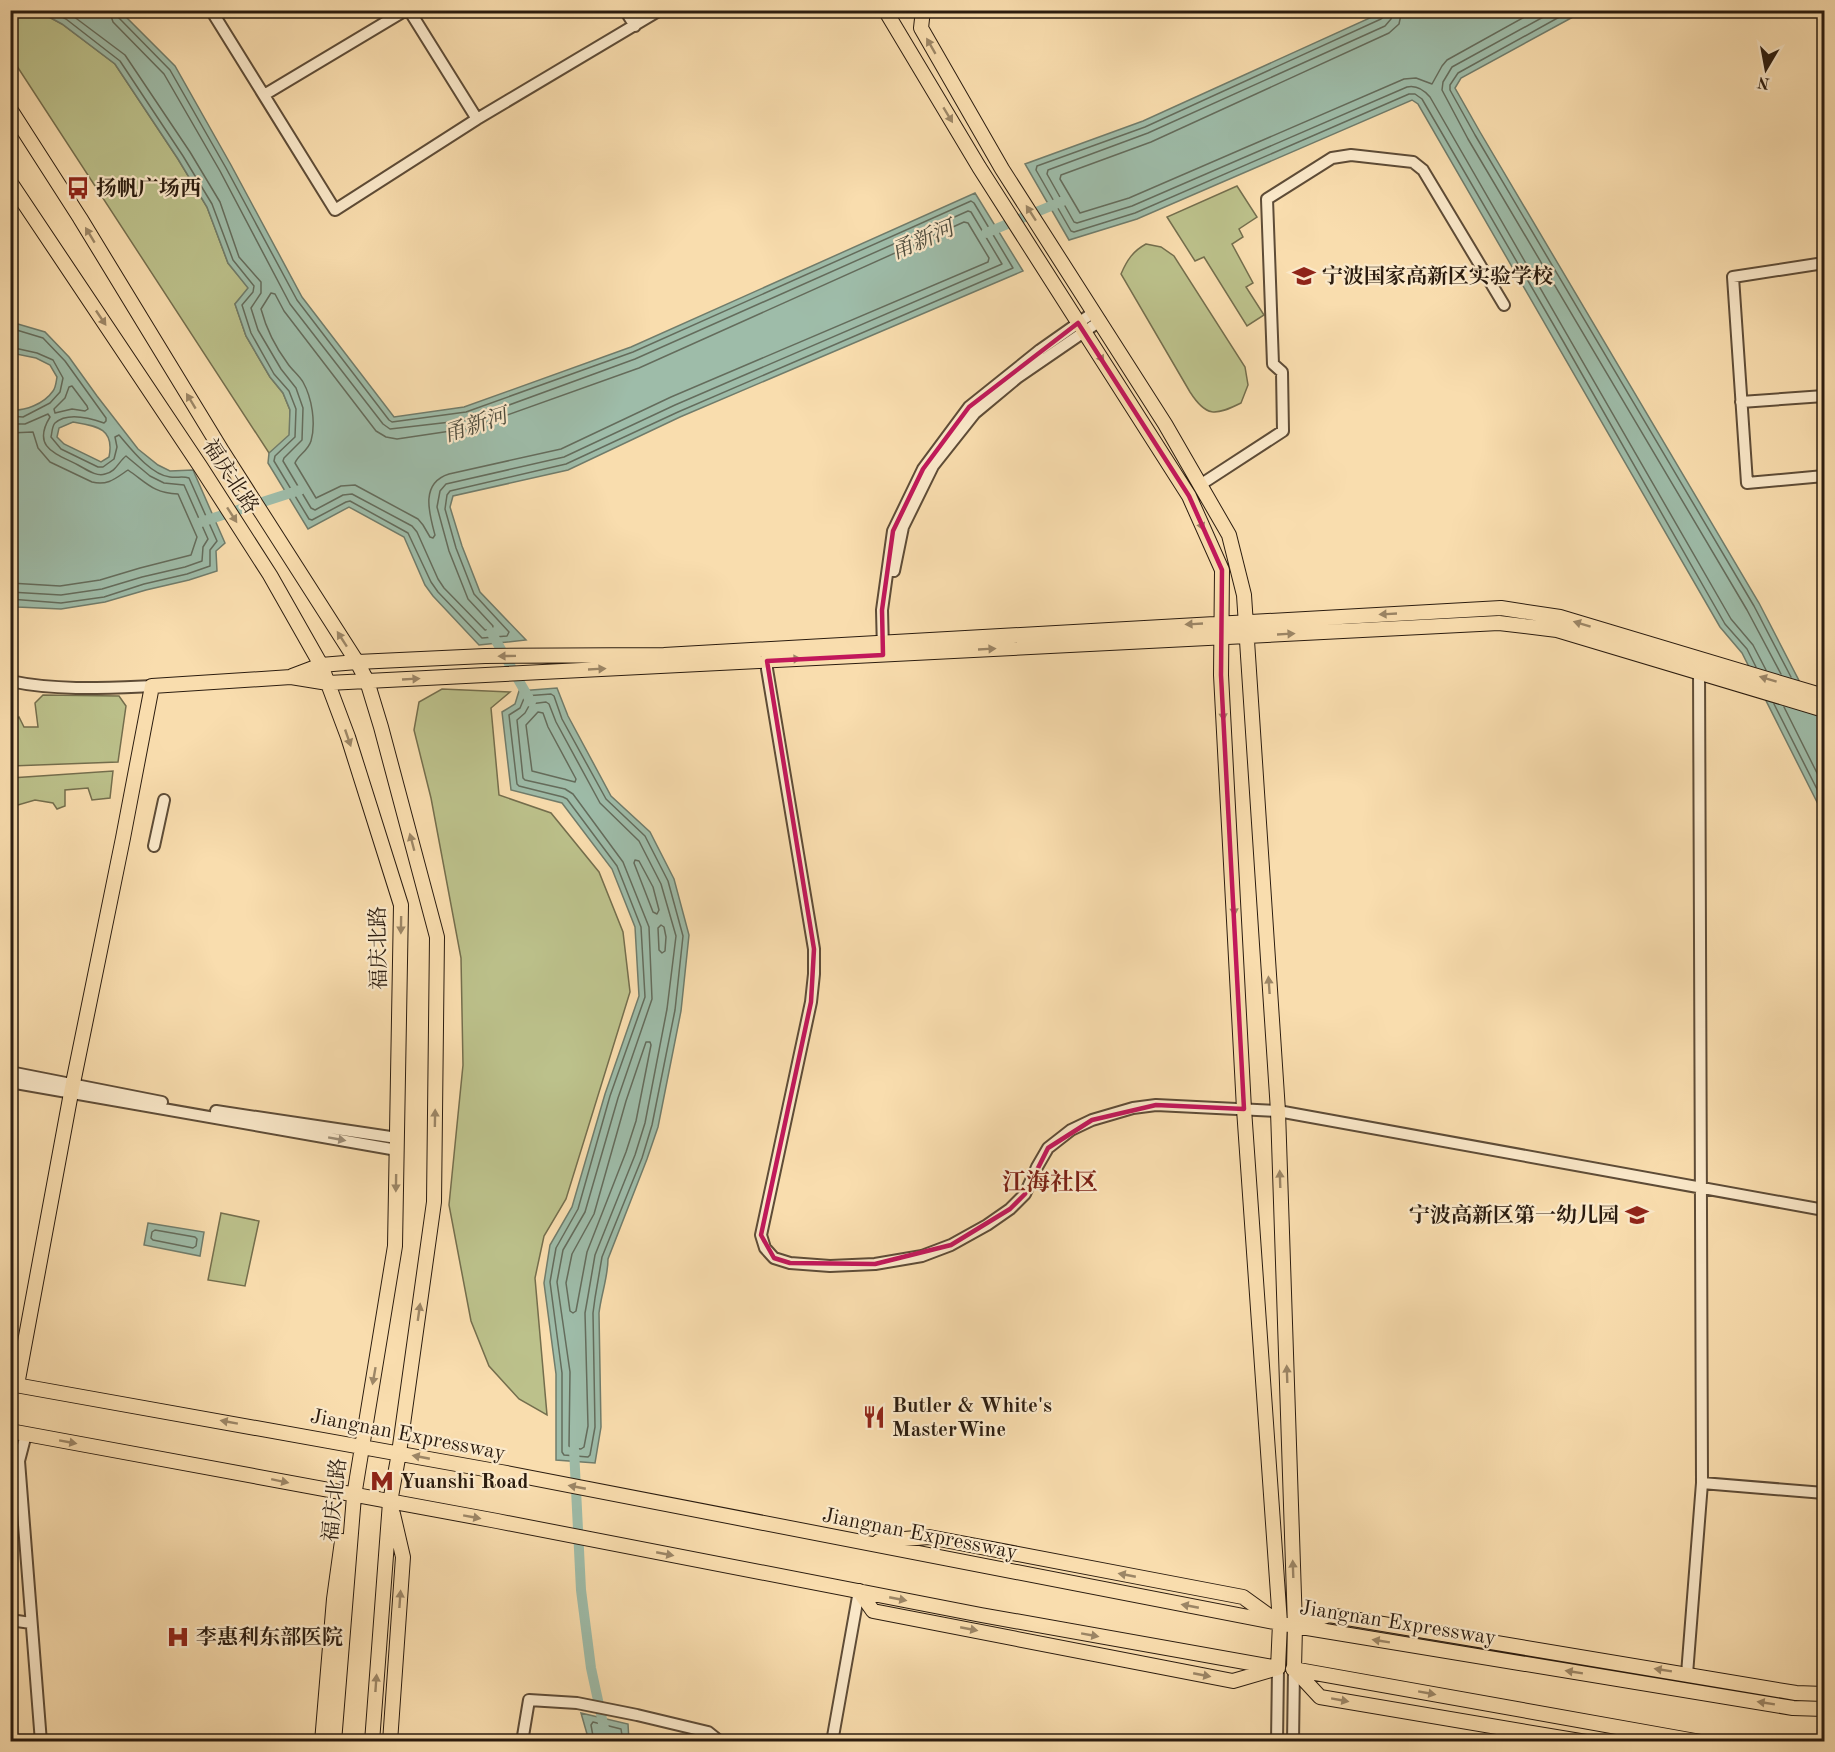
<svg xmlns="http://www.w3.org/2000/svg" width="1835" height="1752" font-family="'Old Standard TT','Noto Serif SC',serif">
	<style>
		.green { fill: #bcc18b; stroke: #746e4d; stroke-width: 1.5 }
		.water { fill: #9ebca9; stroke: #707c6b; stroke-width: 1.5; fill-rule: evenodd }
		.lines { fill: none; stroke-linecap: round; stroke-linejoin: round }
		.shore { stroke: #646c5c; stroke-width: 1.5 }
		.canal { stroke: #9ebca9; stroke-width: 10 }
		.minor-casing { stroke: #5e4c37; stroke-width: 14 }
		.major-casing { stroke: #2b1c0f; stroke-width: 16 }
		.minor { stroke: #fbe9ca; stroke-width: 10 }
		.major { stroke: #f9ddae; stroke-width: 14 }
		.oneway { fill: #9c8666 }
		.oneway2 { fill: #9d8d76 }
		.marked { fill: none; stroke: #c2185b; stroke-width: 4.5; stroke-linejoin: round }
		.labels { text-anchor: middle; stroke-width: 4.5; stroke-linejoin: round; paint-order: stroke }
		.poi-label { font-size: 21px; font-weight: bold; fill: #2b1c0f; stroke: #fbe9ca; text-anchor: start }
		.street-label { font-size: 21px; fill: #2b1c0f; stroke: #fbe9ca }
		.water-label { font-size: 22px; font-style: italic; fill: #4e4c3d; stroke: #fbe9ca }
		.quarter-label { font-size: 24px; font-weight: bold; fill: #7a1f14; stroke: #fbe9ca }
	</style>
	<rect width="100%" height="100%" fill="#f9ddae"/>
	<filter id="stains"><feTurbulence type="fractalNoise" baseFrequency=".00333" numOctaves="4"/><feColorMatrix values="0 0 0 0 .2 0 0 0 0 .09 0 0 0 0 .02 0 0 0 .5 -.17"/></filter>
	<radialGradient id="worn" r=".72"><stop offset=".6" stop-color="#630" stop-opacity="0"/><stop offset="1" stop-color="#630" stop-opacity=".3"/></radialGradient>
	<path class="green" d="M 11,11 L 38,11 L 62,24 L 115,64 L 178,159 L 207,207 L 228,263 L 249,288 L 235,304 L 246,336 L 270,377 L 283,393 L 290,410 L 290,435 L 281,445 L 269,453 L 11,57 Z
		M 1237,186 L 1257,217 L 1239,229 L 1243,237 L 1232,244 L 1253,283 L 1246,287 L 1264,315 L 1247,326 L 1204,257 L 1195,261 L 1167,217 Z
		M 1146,244 L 1161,247 L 1174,256 L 1245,367 L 1248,385 L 1241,403 C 1215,416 1206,417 1190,392 L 1121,274 C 1127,260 1133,251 1146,244 Z
		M 442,689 L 510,692 L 491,708 L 499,795 L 551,813 L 599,872 L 623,932 L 630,992 L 566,1199 L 544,1236 L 535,1278 L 547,1415 L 519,1399 L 489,1366 L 471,1321 L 449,1205 L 463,1065 L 461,958 L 431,798 L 414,730 L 419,702 Z
		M 43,695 L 119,696 L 126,706 L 118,762 L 11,766 L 11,725 L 19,717 L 24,727 L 38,727 L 35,703 Z
		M 113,771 L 110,798 L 92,800 L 88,788 L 65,790 L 65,806 L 57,809 L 53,803 L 35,800 L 11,807 L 11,778 Z
		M 221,1213 L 259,1221 L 245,1286 L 208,1280 Z"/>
	<path class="water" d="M 38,11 L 120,11 L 175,66 L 231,165 L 302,297 L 394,417 L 464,407 L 631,347 L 975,193 L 1023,271 L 680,417 L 568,470 L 453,496 L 450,507 L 462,546 L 480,592 L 526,640 L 479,645 L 433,596 L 425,585 L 404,537 L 349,507 L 308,529 L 268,463 L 269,453 L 289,435 L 290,410 L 283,393 L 270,377 L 246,336 L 235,304 L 248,288 L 228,263 L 207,207 L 178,159 L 115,64 L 62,24 Z
		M 1385,11 L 1584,11 L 1461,78 L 1455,88 L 1480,132 L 1759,603 L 1824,729 L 1824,816 L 1742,653 L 1720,627 L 1418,104 L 1412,100 L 1137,219 L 1069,240 L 1025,164 L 1143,121 Z
		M 11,322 L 45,332 L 69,357 L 97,396 L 138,449 L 158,465 L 170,471 L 193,470 L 225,543 L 216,551 L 217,571 L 189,580 L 146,590 L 105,602 L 61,609 L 17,607 L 11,605 L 11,410 C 25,411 44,404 53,391 C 56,387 56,382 57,377 L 50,365 L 36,358 L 11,353 ZM 73,422 C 96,426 115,428 109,457 L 101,462 L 64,444 L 57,437 L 59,428 Z
		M 557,688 L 568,716 L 611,796 L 650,832 L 674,879 L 689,935 L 681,1011 L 658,1127 L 647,1159 L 608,1259 C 608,1277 601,1295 599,1313 L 601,1427 L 595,1463 L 556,1460 L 556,1374 L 544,1283 L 550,1245 L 572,1207 L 605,1094 L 639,996 L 635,927 L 612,869 L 562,803 L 511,790 L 502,712 L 515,704 L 519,691 Z
		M 148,1223 L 204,1232 L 200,1256 L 144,1245 Z
		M 581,1713 L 628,1724 L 629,1741 L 589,1741 Z"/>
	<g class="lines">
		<path class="shore" d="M 50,10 L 66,19 L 120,61 L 183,156 L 212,204 L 233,260 L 254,286 L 253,292 L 242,305 L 251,333 L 274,374 L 289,391 L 296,409 L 295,437 L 275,456 L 274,461 L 309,519 L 312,520 L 346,502 L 350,501 L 408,533 L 431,582 L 438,592 L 482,638 L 507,636 L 509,632 L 474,594 L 456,548 L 445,509 L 447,495 L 450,491 L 566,464 L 678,412 L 1013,268 L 974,203 L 971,201 L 633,352 L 466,412 L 392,422 L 389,420 L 297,300 L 226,168 L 170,70 L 118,17 L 116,10
			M 65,10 L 125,55 L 190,152 L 220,202 L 239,257 L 261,282 L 261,293 L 251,308 L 258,330 L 281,369 L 296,388 L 303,408 L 302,440 L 284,458 L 283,461 L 311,508 L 315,510 L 343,495 L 352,494 L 412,526 L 417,532 L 438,579 L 444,588 L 485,630 L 492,630 L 493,626 L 468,599 L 449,551 L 437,507 L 440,491 L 446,484 L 564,457 L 675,405 L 1002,264 L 971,212 L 968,211 L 635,359 L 468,420 L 390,429 L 383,424 L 290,304 L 220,171 L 164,74 L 113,22 L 109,10
			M 1386,10 L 1385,16 L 1381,19 L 1145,127 L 1037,166 L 1036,170 L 1071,231 L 1074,232 L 1135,213 L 1409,94 L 1415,94 L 1422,99 L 1563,341 L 1725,624 L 1747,649 L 1756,667
			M 1393,10 L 1391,19 L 1385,26 L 1148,133 L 1048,170 L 1047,174 L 1074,222 L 1077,223 L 1132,206 L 1407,87 C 1416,85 1424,90 1430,97 L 1731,619 L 1753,645 L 1766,670
			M 1402,10 L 1399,24 L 1389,33 L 1151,142 L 1061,175 L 1060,179 L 1080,213 L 1129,198 L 1404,79 L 1416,78 L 1432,84 L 1442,66 L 1447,60 L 1537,10
			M 1556,10 L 1452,67 L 1443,82 L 1442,90 L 1468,139 L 1747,610 L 1781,674
			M 1572,10 L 1458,73 L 1450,85 L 1450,90 L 1475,135 L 1754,606 L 1791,677
			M 964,222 L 968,223 L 989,258 L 988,262 L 671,397 L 561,449 L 449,474 C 420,483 429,513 435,535 L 433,538 L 430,537 L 423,525 L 418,519 L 355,485 L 341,486 L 316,498 L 295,463 C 298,455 308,451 311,441 C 316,423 312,398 303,382 C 299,375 292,370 288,364 C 276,348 266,328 261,309 L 271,293 L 275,294 L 284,311 L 376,431 L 386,437 L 397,439 L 471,428 L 639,368 Z
			M 10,328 L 43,338 L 65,361 L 106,418 L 106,421 L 104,423 C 90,418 67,412 55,423 C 52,426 52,433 51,437 L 61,449 L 98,467 L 103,467 L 114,459 L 117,447 L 115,437 L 119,435 C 131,449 151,475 170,477 C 177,478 183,476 189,478 L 217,541 L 210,550 L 210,566 L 187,574 L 144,584 L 104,597 L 61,603 L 10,599
			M 10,347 L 37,353 L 53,360 L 63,378 L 60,392 L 50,403 L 23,417 L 10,416
			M 72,386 L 87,406 L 88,409 L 85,411 L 72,409 L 55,413 L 54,409 L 65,398 L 69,387 Z
			M 10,424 L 25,424 L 48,414 L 50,417 C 31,448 57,454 78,465 C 86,469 96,477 105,474 C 116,472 119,461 126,456 L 150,476 L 164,483 L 184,485 L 208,539 L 203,547 L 202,561 L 185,567 L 142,577 L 102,589 L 61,595 L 10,592
			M 10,433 L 33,432 L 38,448 L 50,462 L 92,482 C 108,486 116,478 128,470 C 147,483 153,493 178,494 L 197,537 L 191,555 L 140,568 L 100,580 L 60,586 L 10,583
			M 551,694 L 554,696 L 562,719 L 606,799 L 645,836 L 668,881 L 683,936 L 675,1010 L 652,1125 L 642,1158 L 602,1257 L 595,1298 L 593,1313 L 595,1427 L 590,1455 L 588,1457 L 564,1455 L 562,1452 L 562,1373 L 550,1282 L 556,1248 L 578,1209 L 610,1096 L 645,997 L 641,927 L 617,866 L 567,799 L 563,797 L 519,786 L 517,784 L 509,715 L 520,708 L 525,696 Z
			M 546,702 L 549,704 L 556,722 L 600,803 L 639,841 L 661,884 L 676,936 L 667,1009 L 645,1123 L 635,1155 L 595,1255 L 588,1296 L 585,1313 L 588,1426 L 584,1447 L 581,1449 L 571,1448 L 569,1446 L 570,1372 L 557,1282 L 563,1250 L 585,1212 L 618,1098 L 652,999 L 649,927 L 623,862 L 573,794 L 565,789 L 525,780 L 523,778 L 517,720 L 525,713 L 530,704 Z
			M 1774,704 L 1824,803
			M 1784,707 L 1824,787
			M 538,712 L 543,713 L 548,727 L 576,779 L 575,782 L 532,771 L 526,725 Z
			M 635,860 L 639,861 L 653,887 L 659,910 L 657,914 L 653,912 L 634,863 Z
			M 661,925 L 664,927 L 666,937 L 665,951 L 662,953 L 659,950 L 658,928 Z
			M 646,1042 L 650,1042 L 651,1045 L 636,1121 L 626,1152 L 587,1252 L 576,1311 L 573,1313 L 570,1311 L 566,1283 L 572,1254 L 594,1214 L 626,1101 Z
			M 155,1230 L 195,1237 L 197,1239 L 196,1246 L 193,1248 L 153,1240 L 151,1238 L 152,1232 Z
			M 594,1742 L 591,1725 L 593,1722 L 621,1729 L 623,1742"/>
		<path class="canal" d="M 986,233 L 1063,201
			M 201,522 L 300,490
			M 491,632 L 531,702
			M 574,1449 L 581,1590 L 591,1668 L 607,1742"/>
		<g class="minor-casing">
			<path id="minor" d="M 211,10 L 335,210 L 477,119 L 660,10
				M 409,10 L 477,119
				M 625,10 L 635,26
				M 264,95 L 406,10
				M 1824,263 L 1733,277 L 1747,483 L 1824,476
				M 1741,402 L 1824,396
				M 1200,485 L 1283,431 L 1282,372 L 1273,364 L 1267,199 L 1332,158 L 1351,155 L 1413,162 L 1423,170 L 1504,305
				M 894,571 L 903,527 L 933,466 L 975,413 L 1017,378 L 1100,321
				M 883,650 L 882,610 L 893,531 L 923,469 L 969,407 L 1040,350 L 1094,312
				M 767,655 L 767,669 L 814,949 L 814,974 L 811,1002 L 761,1235 L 765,1248 L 774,1258 L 790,1263 L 830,1266 L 875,1264 L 922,1256 L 951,1245 L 987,1225 L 1010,1209 L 1025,1194 L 1037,1167 L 1048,1148 L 1071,1130 L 1092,1120 L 1133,1108 L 1156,1105 L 1278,1111 L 1824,1210
				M 10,681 C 57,691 105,688 152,686
				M 154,846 L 164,800
				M 10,1072 L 162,1102
				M 10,1082 L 397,1150
				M 216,1111 L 397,1138
				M 26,1434 L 19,1461 L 41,1742
				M 1702,1483 L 1824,1493
				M 10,1620 L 31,1623
				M 1687,1674 L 1702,1483 L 1699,667
				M 522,1742 L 529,1700 L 577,1703 L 637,1715 L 708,1732 L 718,1740 L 725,1742
				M 832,1742 L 859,1591
				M 1277,1742 L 1278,1668
				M 1293,1742 L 1294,1669"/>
		</g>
		<g class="major-casing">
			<path id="major" d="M 923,10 L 921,28 L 1002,169 L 1165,424 L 1229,535 L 1244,595 L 1278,1111 L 1295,1626 L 1294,1669 L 1320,1697 L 1586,1742
				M 10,109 L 80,218 L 222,451 L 357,662 L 367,681 L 381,727 L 437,937 L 434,1202 L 399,1453 L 390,1502 L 372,1742
				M 10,182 L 200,466 L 270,575 L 321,665 L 348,737 L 401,905 L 395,1246 L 354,1496 L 334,1742
				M 292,676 L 321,665 L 357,662 L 485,656 L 664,655 L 1501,608 L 1560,617 L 1824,696
				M 10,1384 L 501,1472 L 1295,1626 L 1793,1708 L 1824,1709
				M 17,1385 L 71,1093 L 123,838 L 152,686 L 291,677 L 328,683 L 1499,623 L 1557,630 L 1824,710
				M 10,1431 L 497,1521 L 981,1615 L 1273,1667
				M 879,1541 L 929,1537 L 1243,1597 L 1275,1620
				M 859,1591 L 873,1611 L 1233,1681 L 1278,1668 L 1280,1623 L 1244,1109 L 1221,675 L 1222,570 L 1189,496 L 979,167 L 885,10
				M 1298,1625 L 1329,1615 L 1796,1693 L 1824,1694
				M 1293,1669 L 1701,1742
				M 322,1742 L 334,1599 L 342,1541
				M 390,1742 L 403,1557 L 393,1514"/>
		</g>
		<use href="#minor" class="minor"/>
		<use href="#major" class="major"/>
	</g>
	<defs><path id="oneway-solid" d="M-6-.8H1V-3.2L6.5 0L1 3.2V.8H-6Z" transform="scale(1.5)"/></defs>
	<g class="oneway">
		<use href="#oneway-solid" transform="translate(931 46) rotate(-120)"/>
		<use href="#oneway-solid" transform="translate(948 115) rotate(59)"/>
		<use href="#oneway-solid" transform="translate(1031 213) rotate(-123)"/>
		<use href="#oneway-solid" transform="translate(90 235) rotate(-121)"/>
		<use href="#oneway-solid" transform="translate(101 318) rotate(56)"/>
		<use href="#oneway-solid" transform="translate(1099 355) rotate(57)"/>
		<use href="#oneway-solid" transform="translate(191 401) rotate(-121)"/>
		<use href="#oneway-solid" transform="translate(232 515) rotate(57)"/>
		<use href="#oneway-solid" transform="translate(1200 522) rotate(66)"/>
		<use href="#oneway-solid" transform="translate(1388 614) rotate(177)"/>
		<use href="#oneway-solid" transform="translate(1194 624) rotate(177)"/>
		<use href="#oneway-solid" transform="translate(1582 624) rotate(-163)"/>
		<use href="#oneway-solid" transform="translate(1286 634) rotate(-3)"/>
		<use href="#oneway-solid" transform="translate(342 639) rotate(-123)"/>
		<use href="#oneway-solid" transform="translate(987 649) rotate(-3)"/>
		<use href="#oneway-solid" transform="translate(507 656) rotate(179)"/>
		<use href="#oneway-solid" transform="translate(792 659) rotate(-3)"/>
		<use href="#oneway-solid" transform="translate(597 669) rotate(-3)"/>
		<use href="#oneway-solid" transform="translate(411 679) rotate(-3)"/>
		<use href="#oneway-solid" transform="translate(1768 679) rotate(-163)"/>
		<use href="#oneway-solid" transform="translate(1223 712) rotate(87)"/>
		<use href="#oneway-solid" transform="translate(348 738) rotate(71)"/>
		<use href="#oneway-solid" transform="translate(412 842) rotate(-105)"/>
		<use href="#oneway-solid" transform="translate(1234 907) rotate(87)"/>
		<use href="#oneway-solid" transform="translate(401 925) rotate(91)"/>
		<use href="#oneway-solid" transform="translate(1269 985) rotate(-94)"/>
		<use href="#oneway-solid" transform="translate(435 1118) rotate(-89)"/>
		<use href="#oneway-solid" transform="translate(1280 1179) rotate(-92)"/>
		<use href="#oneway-solid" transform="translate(396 1183) rotate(91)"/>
		<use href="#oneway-solid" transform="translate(419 1312) rotate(-82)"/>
		<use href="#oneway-solid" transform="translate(1287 1374) rotate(-92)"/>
		<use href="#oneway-solid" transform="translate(374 1376) rotate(100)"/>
		<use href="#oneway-solid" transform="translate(229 1422) rotate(-170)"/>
		<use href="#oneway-solid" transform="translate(68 1442) rotate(10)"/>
		<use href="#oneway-solid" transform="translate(421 1457) rotate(-169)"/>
		<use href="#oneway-solid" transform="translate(280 1481) rotate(12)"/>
		<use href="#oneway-solid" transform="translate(577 1487) rotate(-169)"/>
		<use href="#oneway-solid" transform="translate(472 1517) rotate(10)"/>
		<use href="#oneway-solid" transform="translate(665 1554) rotate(11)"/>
		<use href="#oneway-solid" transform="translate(1293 1569) rotate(-92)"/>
		<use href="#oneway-solid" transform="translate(1127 1575) rotate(-169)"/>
		<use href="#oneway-solid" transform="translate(400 1599) rotate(-86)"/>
		<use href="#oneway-solid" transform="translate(898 1599) rotate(11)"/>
		<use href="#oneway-solid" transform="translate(1190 1606) rotate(-169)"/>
		<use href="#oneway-solid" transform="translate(969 1629) rotate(11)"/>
		<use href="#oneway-solid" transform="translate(1090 1635) rotate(10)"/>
		<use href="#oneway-solid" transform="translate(1381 1641) rotate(-171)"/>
		<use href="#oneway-solid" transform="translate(1663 1670) rotate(-171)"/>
		<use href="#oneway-solid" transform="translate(1574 1672) rotate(-171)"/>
		<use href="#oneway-solid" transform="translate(1202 1675) rotate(11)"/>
		<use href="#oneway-solid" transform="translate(376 1683) rotate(-86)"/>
		<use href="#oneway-solid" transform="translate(1427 1693) rotate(10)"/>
		<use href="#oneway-solid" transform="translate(1340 1700) rotate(10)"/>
		<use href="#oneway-solid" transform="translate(1766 1703) rotate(-171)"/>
	</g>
	<use class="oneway2" href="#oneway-solid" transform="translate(337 1139) rotate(10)"/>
	<path class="marked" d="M 1078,323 L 1189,496 L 1222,570 L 1221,675 L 1244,1109 L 1156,1105 L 1092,1120 L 1048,1148 L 1025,1194 L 1010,1209 L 951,1245 L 875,1264 L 790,1263 L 774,1258 L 761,1235 L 811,1002 L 814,949 L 767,661 L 883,655 L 882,610 L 893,531 L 923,469 L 969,407 Z"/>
	<defs>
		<g id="bus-bare" transform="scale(1.8)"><path d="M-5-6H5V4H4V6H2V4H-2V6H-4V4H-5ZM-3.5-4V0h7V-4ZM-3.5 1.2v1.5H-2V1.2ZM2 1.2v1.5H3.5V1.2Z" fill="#8f2418" stroke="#fbe9ca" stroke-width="2.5" paint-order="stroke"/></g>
		<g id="school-bare" transform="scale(1.8)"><path d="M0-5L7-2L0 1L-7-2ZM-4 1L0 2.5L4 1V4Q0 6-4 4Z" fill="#8f2418" stroke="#fbe9ca" stroke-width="2.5" paint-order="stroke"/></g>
		<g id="restaurant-bare" transform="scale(1.8)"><path d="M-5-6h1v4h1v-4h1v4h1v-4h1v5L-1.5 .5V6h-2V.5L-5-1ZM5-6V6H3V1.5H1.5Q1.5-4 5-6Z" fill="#8f2418" stroke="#fbe9ca" stroke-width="2.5" paint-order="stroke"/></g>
		<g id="metro-bare" transform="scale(1.8)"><path d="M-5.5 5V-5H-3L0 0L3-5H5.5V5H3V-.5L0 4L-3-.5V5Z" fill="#8f2418" stroke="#fbe9ca" stroke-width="2.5" paint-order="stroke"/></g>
		<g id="hospital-bare" transform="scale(1.8)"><path d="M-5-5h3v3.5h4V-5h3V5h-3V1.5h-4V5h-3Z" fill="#8f2418" stroke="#fbe9ca" stroke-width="2.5" paint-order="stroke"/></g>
	</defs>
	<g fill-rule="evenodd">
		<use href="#bus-bare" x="78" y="188"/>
		<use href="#school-bare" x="1304" y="276"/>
		<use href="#school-bare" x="1637" y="1215"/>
		<use href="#restaurant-bare" x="874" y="1417"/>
		<use href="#metro-bare" x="382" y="1481"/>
		<use href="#hospital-bare" x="178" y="1637"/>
	</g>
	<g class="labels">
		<g class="poi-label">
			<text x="96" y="195">扬帆广场西</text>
			<text x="1322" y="283">宁波国家高新区实验学校</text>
			<text x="1619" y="1222" text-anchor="end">宁波高新区第一幼儿园</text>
			<text x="892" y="1412">Butler &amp; White's<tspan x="892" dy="24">MasterWine</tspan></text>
			<text x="400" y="1488">Yuanshi Road</text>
			<text x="196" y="1644">李惠利东部医院</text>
		</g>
		<g class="street-label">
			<text transform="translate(231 476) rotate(57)" y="7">福庆北路</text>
			<text transform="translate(378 948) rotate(-91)" y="7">福庆北路</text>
			<text transform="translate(408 1434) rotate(11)" y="7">Jiangnan Expressway</text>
			<text transform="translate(334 1500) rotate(-84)" y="7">福庆北路</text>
			<text transform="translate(920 1533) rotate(11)" y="7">Jiangnan Expressway</text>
			<text transform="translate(1398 1622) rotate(9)" y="7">Jiangnan Expressway</text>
		</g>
		<g class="water-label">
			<text transform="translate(922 239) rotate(-23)" y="8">甬新河</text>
			<text transform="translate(475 424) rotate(-18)" y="8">甬新河</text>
		</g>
		<g class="quarter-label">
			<text x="1050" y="1190">江海社区</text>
		</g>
	</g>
	<rect width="1835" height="1752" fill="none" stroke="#f9ddae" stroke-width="36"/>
	<rect x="12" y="12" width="1811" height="1728" fill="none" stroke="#2b1c0f" stroke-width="3"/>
	<rect x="18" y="18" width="1799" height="1716" fill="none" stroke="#2b1c0f" stroke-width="1.5"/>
	<g transform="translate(1766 69) rotate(190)" stroke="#fbe9ca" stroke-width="4.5" paint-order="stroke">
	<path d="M0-4.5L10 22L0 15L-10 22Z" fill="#2b1c0f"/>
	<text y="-9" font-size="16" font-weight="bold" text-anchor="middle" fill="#2b1c0f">N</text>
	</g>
	<rect width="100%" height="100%" filter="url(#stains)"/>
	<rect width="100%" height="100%" fill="url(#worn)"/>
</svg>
